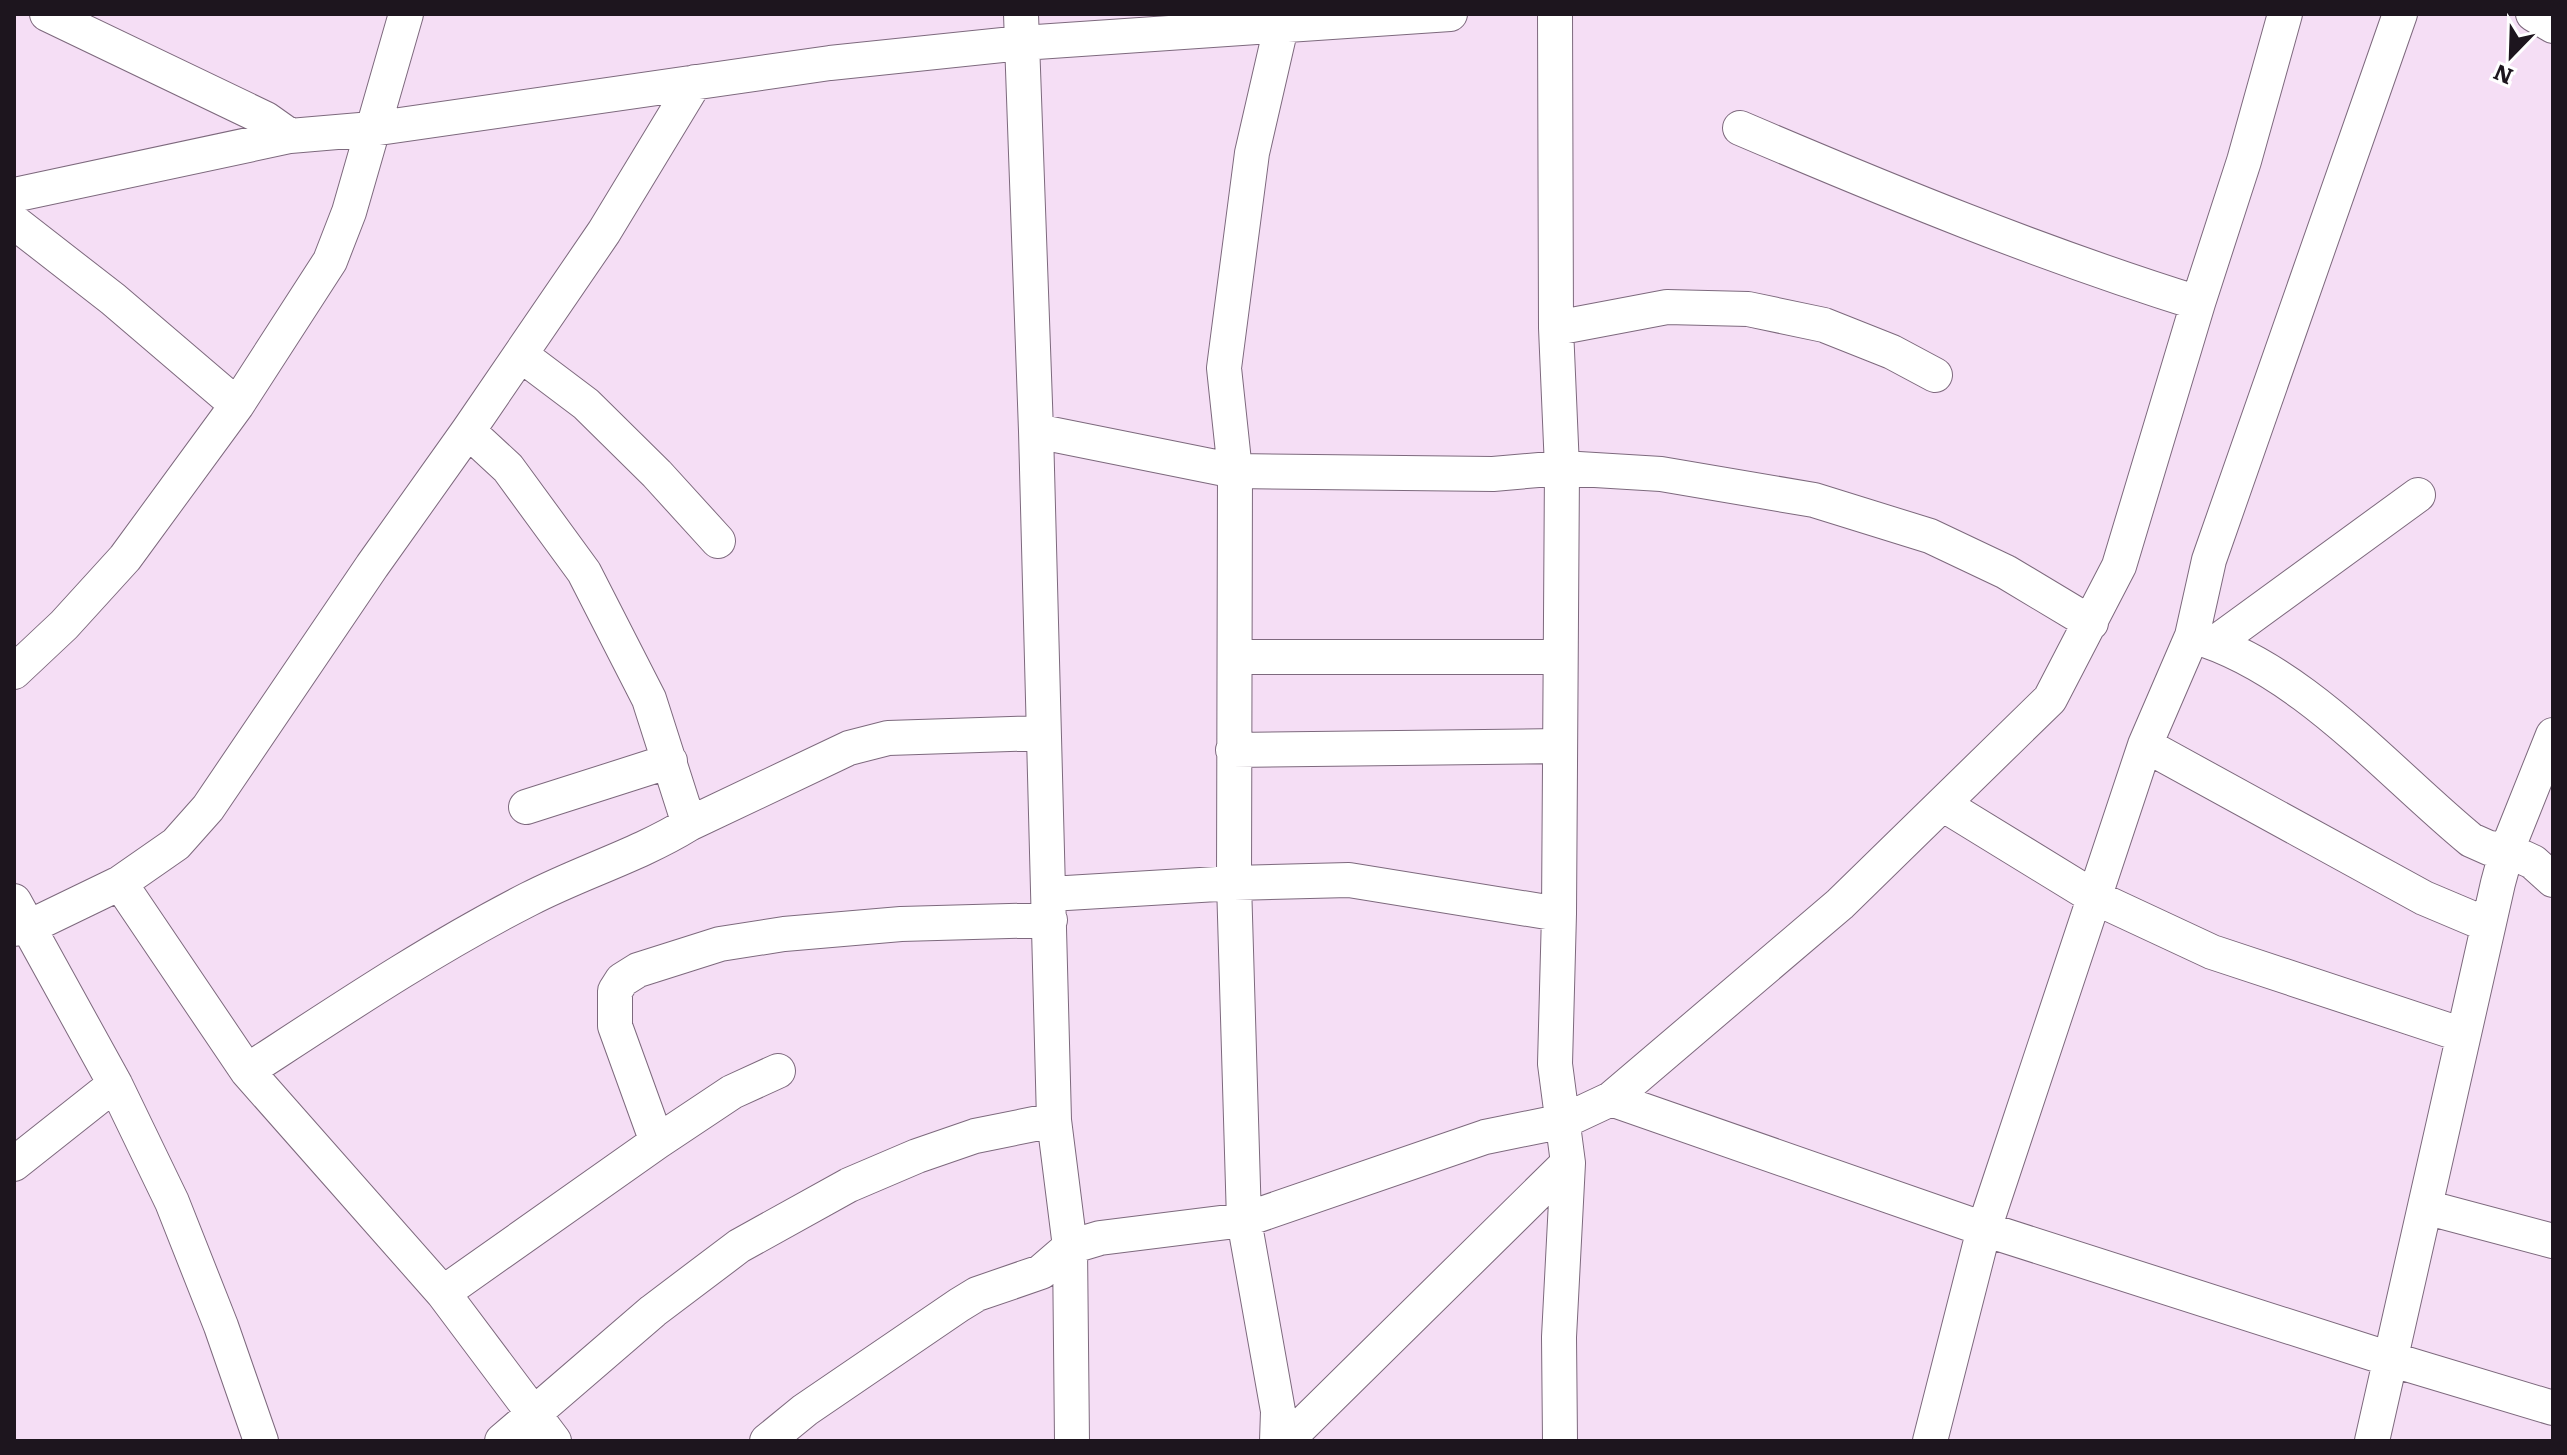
<svg xmlns="http://www.w3.org/2000/svg" width="2567" height="1455" font-family="Literata,serif">
	<style>
		.lines { fill: none; stroke-linecap: round; stroke-linejoin: round }
		.minor-casing { stroke: #7d697d; stroke-width: 36 }
		.minor { stroke: #fff; stroke-width: 34 }
	</style>
	<rect width="100%" height="100%" fill="#f5def5"/>
	<g class="lines">
		<g class="minor-casing">
			<path id="minor" d="M 47,14 L 266,119 L 290,136
				M 1021,14 L 1036,431 L 1054,1120 L 1070,1247 L 1072,1441
				M 1555,14 L 1556,328 L 1562,468 L 1559,914 L 1555,1064 L 1568,1163 L 1559,1337 L 1560,1441
				M 2533,14 L 2553,26
				M 1740,128 C 1890,192 2041,254 2198,303
				M 14,195 L 290,136 L 372,129 L 830,63 L 1022,43 L 1450,14
				M 14,222 L 113,299 L 237,405
				M 1556,328 L 1667,307 L 1748,309 L 1824,325 L 1892,352 L 1935,375
				M 521,355 L 586,404 L 657,474 L 718,541
				M 468,431 L 508,468 L 584,572 L 649,699 L 689,824
				M 1036,431 L 1235,471 L 1493,474 L 1562,468 L 1661,474 L 1814,500 L 1930,536 L 2006,572 L 2091,623
				M 2192,636 C 2300,667 2386,770 2471,840 L 2489,848 L 2507,850 L 2533,862 L 2553,880
				M 2215,643 L 2418,495
				M 1236,657 L 1559,657
				M 14,672 L 64,625 L 125,558 L 237,405 L 330,261 L 349,212 L 406,14
				M 2145,745 L 2424,898 L 2488,925
				M 1233,750 L 1560,746
				M 1944,805 L 2094,897 L 2212,952 L 2463,1035
				M 526,807 L 670,761
				M 120,883 L 247,1071 L 443,1293 L 554,1441
				M 1050,894 L 1234,883 L 1349,880 L 1559,914
				M 14,901 L 115,1084 L 172,1202 L 221,1326 L 261,1441
				M 14,929 L 29,927 L 120,883 L 176,844 L 208,808 L 372,566 L 468,431 L 604,232 L 695,82
				M 247,1071 C 339,1011 431,949 529,899 C 581,872 639,855 689,824 L 849,748 L 888,738 L 1043,733
				M 1611,1099 L 1984,1229 L 2390,1359 L 2553,1408
				M 657,1142 L 615,1026 L 615,991 L 622,980 L 638,970 L 720,944 L 784,934 L 901,924 L 1050,920
				M 14,1164 L 115,1084
				M 2425,1207 L 2553,1241
				M 443,1293 L 657,1142 L 732,1092 L 778,1071
				M 502,1441 L 653,1311 L 739,1246 L 849,1185 L 917,1156 L 975,1136 L 1054,1120
				M 767,1441 L 805,1410 L 959,1305 L 977,1294 L 1041,1272 L 1070,1247 L 1100,1238 L 1244,1220 L 1485,1137 L 1564,1121 L 1611,1099 L 1840,904 L 2050,699 L 2119,566 L 2198,303 L 2244,161 L 2285,14
				M 1277,1441 L 1278,1411 L 1244,1220 L 1234,883 L 1235,471 L 1224,368 L 1252,153 L 1281,27
				M 1286,1441 L 1568,1163
				M 1930,1441 L 1984,1229 L 2145,745 L 2192,636 L 2209,560 L 2400,14
				M 2372,1441 L 2498,883 L 2507,850 L 2553,735"/>
		</g>
		<use href="#minor" class="minor"/>
	</g>
	<rect width="2567" height="1455" fill="none" stroke="#1d151e" stroke-width="32"/>
	<g transform="translate(2511 56) rotate(203)" stroke="#ffffff" stroke-width="6" paint-order="stroke">
	<path d="M0-6L14 30L0 20L-14 30Z" fill="#1d151e"/>
	<text y="-12" font-size="22" font-weight="bold" text-anchor="middle" fill="#1d151e">N</text>
	</g>
</svg>
